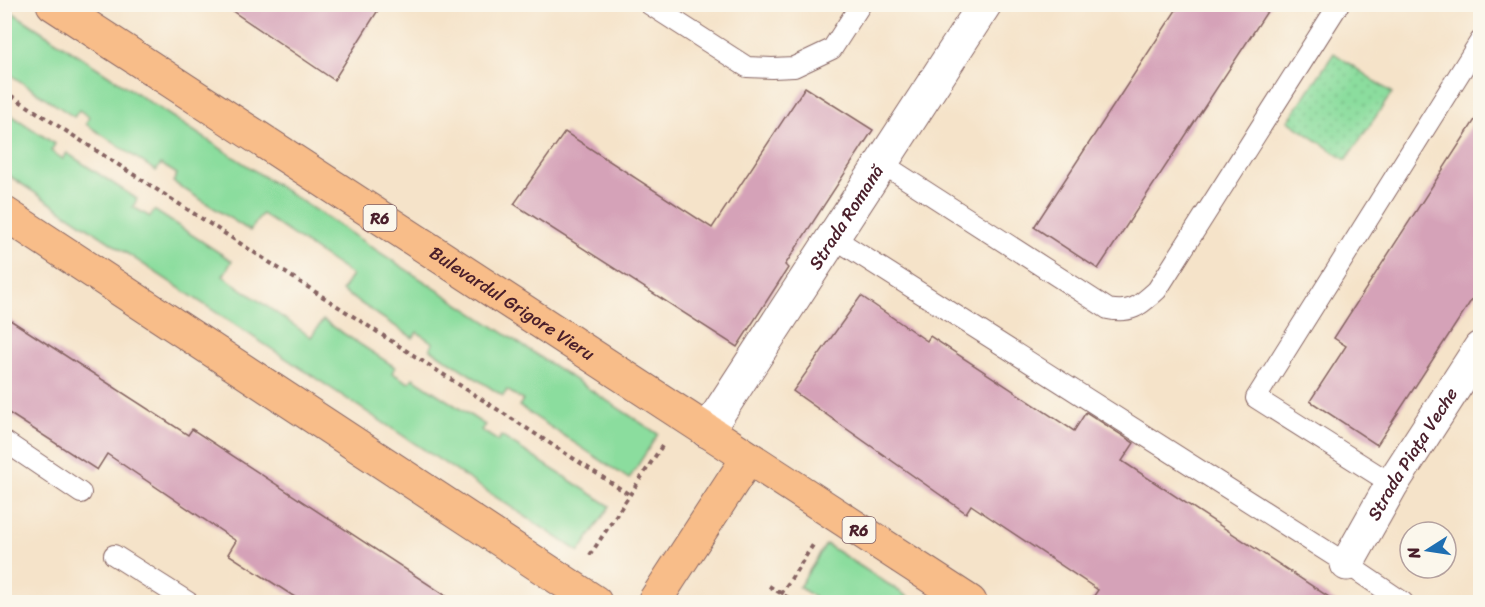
<svg xmlns="http://www.w3.org/2000/svg" width="1485" height="607" font-family="Sriracha,sans-serif">
	<style>
		.grass { fill: #8bdd9e; stroke: #6a7e64; stroke-width: 1.5 }
		.park { fill: url(#park-dots); stroke: #6a7e64; stroke-width: 1.5 }
		.building { fill: #d5a2b8 }
		.lines { fill: none; stroke-linecap: round; stroke-linejoin: round }
		.service-casing { stroke: #866462; stroke-width: 22 }
		.minor-casing { stroke: #866462; stroke-width: 35 }
		.primary-casing { stroke: #866462; stroke-width: 35 }
		.path { stroke: #866462; stroke-width: 4; stroke-dasharray: 4.5 4.5; stroke-linecap: butt }
		.service { stroke: #fff; stroke-width: 20 }
		.minor { stroke: #fff; stroke-width: 33 }
		.primary { stroke: #f8bd89; stroke-width: 33 }
		.labels { text-anchor: middle; stroke-width: 4.5; stroke-linejoin: round; paint-order: stroke }
		.shield { fill: #fbf7ec; stroke: #7f6065; stroke-width: 1.5 }
		.shield-label { font-size: 16px; font-weight: bold; fill: #4a1f2b }
		.street-label { font-size: 18px; fill: #4a1f2b; stroke: #fbf7ec }
	</style>
	<defs>
		<pattern id="park-dots" width="8" height="8" patternUnits="userSpaceOnUse" patternTransform="scale(1.5)"><rect width="8" height="8" fill="#8bdd9e"/><path d="M2 2h.1M6 6h.1" fill="none" stroke="#79bd88" stroke-width="1.8" stroke-linecap="round"/></pattern>
	</defs>
	<rect width="100%" height="100%" fill="#fbf7ec"/>
	<filter id="ink" filterUnits="userSpaceOnUse"><feTurbulence type="fractalNoise" baseFrequency=".0167" numOctaves="2"/><feDisplacementMap in="SourceGraphic" scale="12" xChannelSelector="R" yChannelSelector="G"/><feConvolveMatrix kernelMatrix="1 2 1 2 8 2 1 2 1" color-interpolation-filters="sRGB"/></filter>
	<filter id="wash" filterUnits="userSpaceOnUse"><feTurbulence type="fractalNoise" baseFrequency=".008" numOctaves="4" result="noise"/><feDisplacementMap in="SourceGraphic" scale="24" xChannelSelector="R" yChannelSelector="G"/><feGaussianBlur stdDeviation="1.35" result="paint"/><feColorMatrix in="noise" values="0 0 0 0 0 0 0 0 0 0 0 0 0 0 0 0 0 1.4 0 .05"/><feComposite in="paint" operator="in"/></filter>
	<g filter="url(#wash)">
		<rect width="100%" height="100%" fill="#f5e3c9"/>
		<path class="grass" d="M 4,7 L 658,434 L 629,479 L 519,406 L 523,400 L 507,390 L 503,396 L 430,349 L 433,343 L 417,332 L 413,338 L 342,291 L 352,275 L 262,214 L 250,231 L 173,182 L 177,174 L 161,164 L 156,171 L 86,124 L 89,117 L 79,110 L 74,117 L 5,71 Z
			M 5,111 L 55,144 L 51,151 L 63,159 L 67,153 L 137,199 L 133,207 L 150,217 L 154,210 L 232,261 L 223,276 L 311,337 L 323,320 L 395,367 L 392,373 L 409,383 L 413,378 L 485,425 L 481,430 L 498,441 L 501,436 L 610,506 L 579,552 L 5,173 Z
			M 826,544 L 916,602 L 822,602 L 799,587 Z"/>
		<path class="park" d="M 1334,53 L 1392,93 L 1346,160 L 1288,121 Z"/>
		<g id="blocks">
			<path class="building" d="M 222,4 L 382,4 L 334,80 Z
				M 1180,4 L 1272,4 L 1098,269 L 1034,227 Z
				M 805,87 L 873,130 L 785,265 L 788,268 L 737,347 L 514,204 L 565,132 L 712,228 Z
				M 1480,112 L 1480,287 L 1377,445 L 1310,401 L 1346,346 L 1334,338 Z
				M 861,296 L 927,341 L 930,336 L 1074,431 L 1086,412 L 1134,443 L 1122,461 L 1338,603 L 1089,603 L 1098,590 L 971,505 L 966,513 L 793,391 Z
				M 4,316 L 188,435 L 192,429 L 457,603 L 304,603 L 228,554 L 236,541 L 107,454 L 97,470 L 4,410 Z"/>
		</g>
	</g>
	<g filter="url(#ink)">
		<use href="#blocks" fill-opacity="0" stroke="#866462" stroke-width="1.5"/>
		<g class="lines">
			<g class="service-casing">
				<path id="service" d="M 649,4 L 747,67 L 772,68 L 794,67 L 832,49 L 861,4
					M 883,164 L 1108,309 C 1132,314 1140,305 1157,290 L 1339,4
					M 834,238 L 1347,564 L 1403,602
					M 4,441 L 81,493
					M 1392,484 L 1256,398 L 1480,41
					M 114,555 L 188,602"/>
			</g>
			<g class="minor-casing">
				<g id="minor">
					<path id="s1" d="M 707,431 L 985,4"/>
					<path id="s2" d="M 1347,564 L 1392,484 L 1480,348"/>
				</g>
			</g>
			<g class="primary-casing">
				<g id="primary">
					<path id="s3" d="M 53,4 L 970,602"/>
					<path d="M 4,213 L 595,602"/>
					<path d="M 654,602 L 748,458"/>
				</g>
			</g>
			<path class="path" d="M 4,91 L 630,495
				M 590,555 L 662,446
				M 769,586 L 795,602
				M 776,602 L 813,545"/>
			<use href="#service" class="service"/>
			<use href="#minor" class="minor"/>
			<use href="#primary" class="primary"/>
		</g>
	</g>
	<g class="labels">
		<g class="shield">
			<rect x="363.5" y="205" width="33" height="26" rx="4.5"/>
			<rect x="842.5" y="517" width="33" height="26" rx="4.5"/>
		</g>
		<g class="shield-label">
			<text x="380" y="224">R6</text>
			<text x="859" y="536">R6</text>
		</g>
		<g class="street-label">
			<text dy="6" stroke="none"><textPath href="#s1" startOffset="255">Strada Romană</textPath></text>
			<text dy="6" stroke="none"><textPath href="#s3" startOffset="548">Bulevardul Grigore Vieru</textPath></text>
			<text dy="6" stroke="none"><textPath href="#s2" startOffset="128">Strada Piața Veche</textPath></text>
		</g>
	</g>
	<rect width="1485" height="607" fill="none" stroke="#fbf7ec" stroke-width="24"/>
	<g transform="translate(1428 550) rotate(258)"><circle r="28" fill="#fbf7ec" stroke="#b4a19f" stroke-width="1.5"/>
	<path d="M0-4.5L10 22L0 15L-10 22Z" fill="#1f6fb2"/>
	<text y="-9" font-size="16" font-weight="bold" text-anchor="middle" fill="#4a1f2b">N</text>
	</g>
</svg>
